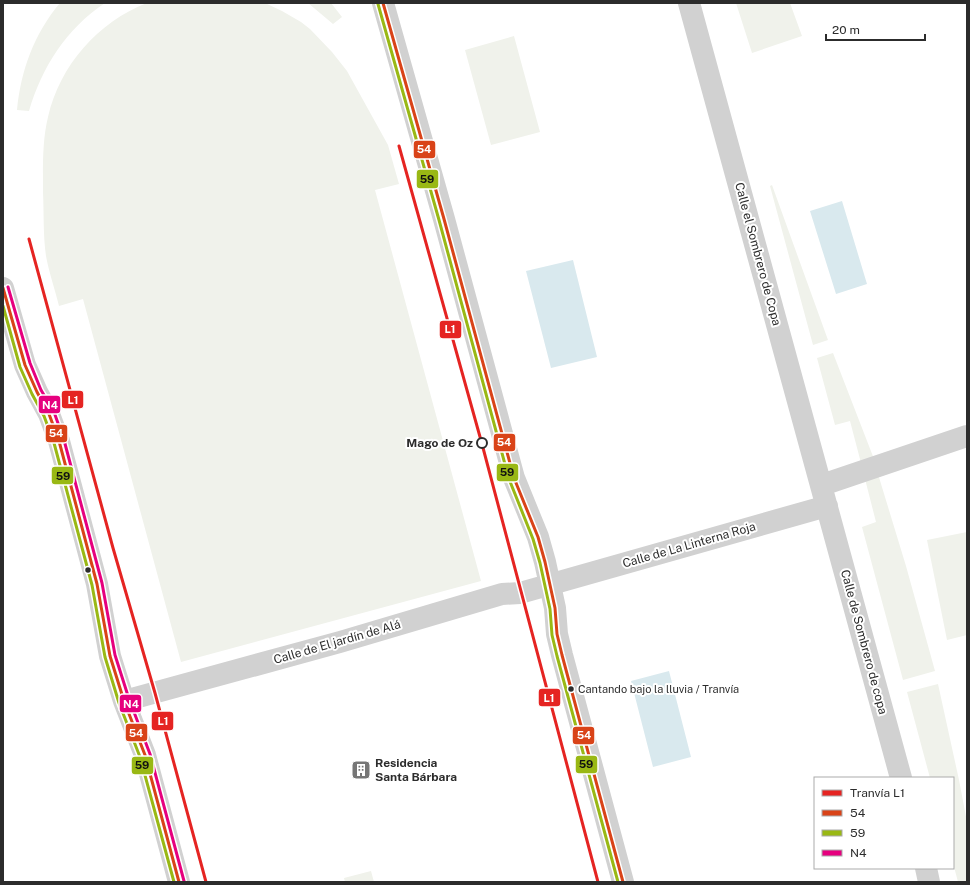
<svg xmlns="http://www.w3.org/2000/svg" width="970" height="885" font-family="'Public Sans',sans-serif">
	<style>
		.green { fill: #f0f2eb }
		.water { fill: #d9e9ee }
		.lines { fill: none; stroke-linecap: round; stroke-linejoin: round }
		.street { stroke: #d1d1d1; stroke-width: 22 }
		.bus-1-casing { stroke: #fff; stroke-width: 6 }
		.bus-2-casing { stroke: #fff; stroke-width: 6 }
		.bus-3-casing { stroke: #fff; stroke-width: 6 }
		.bus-1 { stroke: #d94318; stroke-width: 3 }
		.bus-2 { stroke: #99b814; stroke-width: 3 }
		.bus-3 { stroke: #e6007e; stroke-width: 3 }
		.tram-1-casing { stroke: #fff; stroke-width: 6 }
		.tram-1 { stroke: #e52422; stroke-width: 3 }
		.stop-dot { fill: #fff; stroke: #2c2c2c; stroke-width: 2 }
		.bus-dot { fill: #2c2c2c; stroke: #fff; stroke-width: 1.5 }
		.labels { text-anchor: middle; stroke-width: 4; stroke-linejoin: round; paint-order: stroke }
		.bus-label { font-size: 11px; fill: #2c2c2c; stroke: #fff; text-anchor: start }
		.street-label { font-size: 12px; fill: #2c2c2c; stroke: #fff }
		.stop-label { font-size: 12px; font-weight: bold; fill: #2c2c2c; stroke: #fff; text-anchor: end }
		.poi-label { font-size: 12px; font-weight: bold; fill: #2c2c2c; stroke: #fff; text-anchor: start }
		.line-badge { stroke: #fff; stroke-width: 1.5 }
		.badge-label { font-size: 11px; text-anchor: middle; font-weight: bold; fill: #fff }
		.pale-badge-label { font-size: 11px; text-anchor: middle; font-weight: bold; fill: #111 }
	</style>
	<rect width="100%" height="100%" fill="#fff"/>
	<path class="green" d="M 60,3 L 105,3 C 66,29 42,67 29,111 L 17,110 C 21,70 34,34 60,3 Z
		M 147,3 L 265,3 L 282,11 L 301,22 L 310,29 L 332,52 L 347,71 L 388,145 L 399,184 L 375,190 L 481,581 L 181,662 L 83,299 L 59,306 C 55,289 49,273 46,256 C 43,235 44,213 43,192 C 43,167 42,142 48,117 C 60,65 98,22 147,3 Z
		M 308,3 L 331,3 L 342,17 L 333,24 Z
		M 736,3 L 790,3 L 802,36 L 752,53 Z
		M 514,36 L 540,132 L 491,145 L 465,50 Z
		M 772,185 L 828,340 L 813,345 L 770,186 Z
		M 833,353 L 874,459 L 861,463 L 850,421 L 835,425 L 817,358 Z
		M 878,474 L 906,566 L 935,671 L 903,680 L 862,527 L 876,522 L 865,479 Z
		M 967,532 L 967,635 L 947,640 L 927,540 Z
		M 938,684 L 959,780 L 967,822 L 967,882 L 958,882 L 953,863 L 953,778 L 930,778 L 907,692 Z
		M 371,871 L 374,882 L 345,882 L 344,878 Z"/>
	<path class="water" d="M 842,201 L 867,284 L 836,294 L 810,211 Z
		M 573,260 L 597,357 L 551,368 L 526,271 Z
		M 669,671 L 691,757 L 653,767 L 631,681 Z"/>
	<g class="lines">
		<path class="street" d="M 383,3 L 444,219 L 514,478 L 538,537 L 545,562 L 555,608 L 557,634 L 562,655 L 623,882
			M 689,3 L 901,778
			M 3,288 L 25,365 L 37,392 L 49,414 L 59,441 L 97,584 L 110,656 L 124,701 L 145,755 L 179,882
			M 822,485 L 967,436
			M 124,701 L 340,642 L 502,594 L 520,593 L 827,506
			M 926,868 L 929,882"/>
		<g class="bus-1-casing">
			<path id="bus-1" d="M 383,3 L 444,219 L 514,478 L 538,537 L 545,562 L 555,608 L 557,634 L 562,655 L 623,882
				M 3,288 L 25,365 L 37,392 L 49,414 L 59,441 L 97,584 L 110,656 L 124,701 L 145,755 L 179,882"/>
		</g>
		<g class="bus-2-casing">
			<path id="bus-2" d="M 378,4 L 439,220 L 509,479 L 533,539 L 540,563 L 550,609 L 552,635 L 557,656 L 618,882
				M 3,306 L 20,367 L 32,394 L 44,416 L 54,443 L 92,585 L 105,657 L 119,703 L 140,757 L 174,882"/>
		</g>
		<g class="bus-3-casing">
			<path id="bus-3" d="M 8,287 L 30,363 L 41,390 L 54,412 L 64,440 L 102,583 L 115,655 L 129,699 L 150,754 L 184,881"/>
		</g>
		<use href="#bus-1" class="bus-1"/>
		<use href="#bus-2" class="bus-2"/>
		<use href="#bus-3" class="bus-3"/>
		<g class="tram-1-casing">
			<path id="tram-1" d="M 399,146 L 482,444 L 598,882
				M 29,239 L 113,548 L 155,693 L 206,882"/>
		</g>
		<use href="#tram-1" class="tram-1"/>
	</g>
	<defs>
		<g id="building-square" transform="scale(1)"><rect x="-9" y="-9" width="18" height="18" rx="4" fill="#767676" stroke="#fff"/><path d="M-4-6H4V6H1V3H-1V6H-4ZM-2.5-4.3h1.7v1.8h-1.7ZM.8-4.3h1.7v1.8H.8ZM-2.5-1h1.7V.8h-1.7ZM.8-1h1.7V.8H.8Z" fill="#fff"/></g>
	</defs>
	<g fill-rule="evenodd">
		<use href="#building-square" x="361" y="770"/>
	</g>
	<circle class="stop-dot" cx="482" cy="443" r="5"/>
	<g class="bus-dot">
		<circle cx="88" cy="570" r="3.5"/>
		<circle cx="571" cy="689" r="3.5"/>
	</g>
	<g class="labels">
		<g class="bus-label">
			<text x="578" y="693">Cantando bajo la lluvia / Tranvía</text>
		</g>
		<g class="street-label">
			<text transform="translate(758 254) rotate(75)" y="4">Calle el Sombrero de Copa</text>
			<text transform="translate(689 545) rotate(-16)" y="4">Calle de La Linterna Roja</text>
			<text transform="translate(337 642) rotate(-16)" y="4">Calle de El jardín de Alá</text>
			<text transform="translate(864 642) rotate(75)" y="4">Calle de Sombrero de copa</text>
		</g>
		<g class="stop-label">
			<text x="473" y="447">Mago de Oz</text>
		</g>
		<g class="poi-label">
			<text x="375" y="767">Residencia<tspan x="375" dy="14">Santa Bárbara</tspan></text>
		</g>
	</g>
	<g class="line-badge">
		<rect x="413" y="140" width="23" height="19" rx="4" fill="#d94318"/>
		<rect x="416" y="169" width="23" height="20" rx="4" fill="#99b814"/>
		<rect x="439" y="320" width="23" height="19" rx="4" fill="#e52422"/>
		<rect x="61" y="390" width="23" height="19" rx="4" fill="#e52422"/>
		<rect x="38" y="395" width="23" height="19" rx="4" fill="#e6007e"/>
		<rect x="45" y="424" width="23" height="19" rx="4" fill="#d94318"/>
		<rect x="493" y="433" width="23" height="19" rx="4" fill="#d94318"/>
		<rect x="496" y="463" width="23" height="19" rx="4" fill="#99b814"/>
		<rect x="51" y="466" width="23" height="19" rx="4" fill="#99b814"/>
		<rect x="538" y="688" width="23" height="19" rx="4" fill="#e52422"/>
		<rect x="119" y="694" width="23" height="19" rx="4" fill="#e6007e"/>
		<rect x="151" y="711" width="23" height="20" rx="4" fill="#e52422"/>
		<rect x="125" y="723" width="23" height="19" rx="4" fill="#d94318"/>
		<rect x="572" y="726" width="23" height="19" rx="4" fill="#d94318"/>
		<rect x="575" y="755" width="23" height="19" rx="4" fill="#99b814"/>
		<rect x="131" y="756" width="23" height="19" rx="4" fill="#99b814"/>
	</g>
	<g class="badge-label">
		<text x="424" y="153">54</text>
		<text x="450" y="333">L1</text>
		<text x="73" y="404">L1</text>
		<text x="50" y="409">N4</text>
		<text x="56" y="437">54</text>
		<text x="504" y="446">54</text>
		<text x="549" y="702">L1</text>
		<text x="131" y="708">N4</text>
		<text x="163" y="725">L1</text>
		<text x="136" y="737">54</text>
		<text x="584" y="739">54</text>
	</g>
	<g class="pale-badge-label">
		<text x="427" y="183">59</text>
		<text x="507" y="476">59</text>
		<text x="63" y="480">59</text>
		<text x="586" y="768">59</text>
		<text x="142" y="769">59</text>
	</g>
	<rect width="970" height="885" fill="none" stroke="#2c2c2c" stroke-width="8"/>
	<rect x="814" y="777" width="140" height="92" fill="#ffffff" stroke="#ababab"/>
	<rect x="822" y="790" width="20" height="6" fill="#e52422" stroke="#ababab"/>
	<text x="850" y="797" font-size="12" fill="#2c2c2c">Tranvía L1</text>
	<rect x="822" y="810" width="20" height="6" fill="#d94318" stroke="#ababab"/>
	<text x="850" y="817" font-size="12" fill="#2c2c2c">54</text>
	<rect x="822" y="830" width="20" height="6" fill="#99b814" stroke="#ababab"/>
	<text x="850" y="837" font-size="12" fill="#2c2c2c">59</text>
	<rect x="822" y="850" width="20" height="6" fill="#e6007e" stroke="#ababab"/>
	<text x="850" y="857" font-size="12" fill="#2c2c2c">N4</text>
	<path d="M826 34v6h99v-6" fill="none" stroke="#2c2c2c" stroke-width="2"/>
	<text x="832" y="34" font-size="12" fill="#2c2c2c" stroke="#ffffff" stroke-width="3" paint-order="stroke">20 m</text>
</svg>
